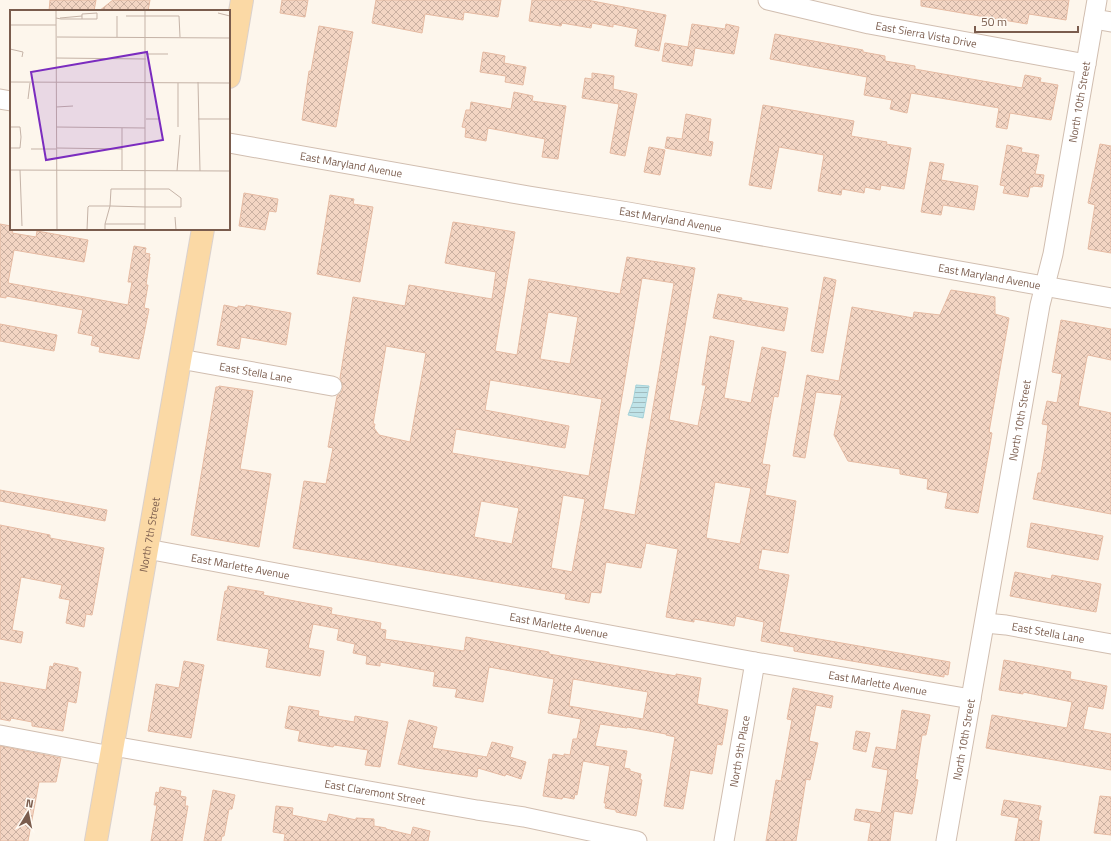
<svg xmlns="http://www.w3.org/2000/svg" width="1111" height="841" font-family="'Titillium Web',sans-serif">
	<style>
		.water { fill: url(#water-rules); stroke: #a5d3da }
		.building { fill: url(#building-cross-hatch); stroke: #e6bba3; fill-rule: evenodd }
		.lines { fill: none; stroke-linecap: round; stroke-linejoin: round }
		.minor-casing { stroke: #d1beb0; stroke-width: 21 }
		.major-casing { stroke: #dad1cd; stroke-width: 24 }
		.minor { stroke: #fff; stroke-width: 19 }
		.major { stroke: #fbd9a5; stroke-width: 22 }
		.labels { text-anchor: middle; stroke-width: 3; stroke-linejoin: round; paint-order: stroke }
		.street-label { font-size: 11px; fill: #7a5c4d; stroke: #fffaf3 }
		.inset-road { fill: none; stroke: #c5b3a7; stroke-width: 1 }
		.view { fill: #7b2cbf; fill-opacity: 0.15; stroke: #7b2cbf; stroke-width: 2 }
		.inset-edge { fill: none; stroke: #7a5c4d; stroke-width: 2 }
	</style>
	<defs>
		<pattern id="water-rules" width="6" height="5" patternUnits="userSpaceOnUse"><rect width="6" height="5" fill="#bfe3e8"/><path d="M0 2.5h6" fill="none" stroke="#a0bbbe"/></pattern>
		<pattern id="building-cross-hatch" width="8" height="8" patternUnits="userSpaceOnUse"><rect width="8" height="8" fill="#f3d5c3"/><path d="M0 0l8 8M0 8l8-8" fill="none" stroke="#cab0a1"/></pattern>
	</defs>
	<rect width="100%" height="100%" fill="#fdf6ec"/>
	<path class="water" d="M 636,385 L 649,386 L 643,418 L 628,415 L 633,402 Z"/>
	<path class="building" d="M 50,0 L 96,0 L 94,11 L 49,11 Z
		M 113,0 L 150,0 L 148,11 L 99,11 Z
		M 282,0 L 308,0 L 305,17 L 280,13 Z
		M 376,0 L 501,0 L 498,17 L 464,12 L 463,20 L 425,14 L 422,33 L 372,23 Z
		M 532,0 L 587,0 L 666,15 L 659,51 L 635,46 L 638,29 L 613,24 L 613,27 L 592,23 L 591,28 L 562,23 L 561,26 L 529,21 Z
		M 921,0 L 1069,0 L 1066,20 L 1029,14 L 1027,24 L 921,6 Z
		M 692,24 L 725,29 L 726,24 L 739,27 L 734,54 L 695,48 L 692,66 L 662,61 L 665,43 L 688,47 Z
		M 319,26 L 353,32 L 336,127 L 302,120 L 309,71 L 311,71 Z
		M 775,34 L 863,50 L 863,52 L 885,56 L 885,61 L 915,66 L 915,69 L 1022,88 L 1025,75 L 1041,78 L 1040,82 L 1058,85 L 1051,120 L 1010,113 L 1007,129 L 996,127 L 999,108 L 911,93 L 907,113 L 890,109 L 892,100 L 864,95 L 867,77 L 770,59 Z
		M 483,52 L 505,56 L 504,63 L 526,67 L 523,85 L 505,82 L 506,76 L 480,72 Z
		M 592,73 L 614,76 L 613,89 L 637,94 L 625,156 L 610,153 L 619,104 L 582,98 L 585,78 L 592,79 Z
		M 514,92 L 533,96 L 532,101 L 566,106 L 558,159 L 542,157 L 545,139 L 488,128 L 486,141 L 465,137 L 466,128 L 462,127 L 466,110 L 470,110 L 471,102 L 511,109 Z
		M 763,105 L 854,121 L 851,136 L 887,142 L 886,144 L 911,148 L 904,189 L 881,185 L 880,190 L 865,187 L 864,193 L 842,189 L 841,195 L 818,191 L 824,155 L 779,147 L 771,189 L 749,185 Z
		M 686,114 L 711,119 L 708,141 L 713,142 L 711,156 L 665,148 L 667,137 L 682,139 Z
		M 1100,144 L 1111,146 L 1111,253 L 1088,249 L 1095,205 L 1088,203 Z
		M 1007,145 L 1022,148 L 1021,152 L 1039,155 L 1035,174 L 1044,175 L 1042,187 L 1033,186 L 1033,187 L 1030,187 L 1028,197 L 1003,193 L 1005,186 L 1000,185 Z
		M 649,147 L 665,150 L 660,175 L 644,172 Z
		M 930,162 L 944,164 L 941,180 L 978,186 L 974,210 L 943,205 L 941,215 L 921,212 Z
		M 244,193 L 278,199 L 276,212 L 269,211 L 265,230 L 239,226 Z
		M 330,195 L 354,199 L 353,204 L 373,207 L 360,282 L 317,274 Z
		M 453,222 L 515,232 L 495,351 L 517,355 L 529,279 L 620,294 L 627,257 L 695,268 L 669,420 L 698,426 L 706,385 L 702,385 L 710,336 L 734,341 L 724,398 L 751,403 L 762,347 L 786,352 L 778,397 L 774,396 L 762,464 L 770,465 L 765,495 L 796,501 L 788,553 L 762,549 L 758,569 L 789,575 L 779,632 L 950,662 L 948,675 L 944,674 L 944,677 L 794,651 L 794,647 L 761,641 L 764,622 L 736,616 L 734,626 L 694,619 L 694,622 L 666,617 L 678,549 L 646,543 L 641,568 L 606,562 L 601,593 L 591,592 L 589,603 L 565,599 L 566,594 L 293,548 L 304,481 L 326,484 L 333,448 L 328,447 L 337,396 L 341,393 L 343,388 L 342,383 L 340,378 L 353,297 L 405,306 L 409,285 L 492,299 L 496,272 L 445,263 ZM 642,278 L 674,283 L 635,515 L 603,509 ZM 548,312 L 578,317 L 570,364 L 540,359 ZM 386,346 L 426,353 L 410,442 L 379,435 L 374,428 L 375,424 L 373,424 ZM 490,380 L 602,399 L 589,476 L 452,453 L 456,429 L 565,448 L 569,426 L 485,410 ZM 715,482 L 751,488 L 740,544 L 706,538 ZM 563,495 L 585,499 L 572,572 L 551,568 ZM 481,501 L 519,508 L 512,544 L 474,537 Z
		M 0,224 L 11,226 L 11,229 L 13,229 L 12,233 L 36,237 L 37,231 L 88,240 L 84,262 L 14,250 L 8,283 L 128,305 L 132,282 L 128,282 L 134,246 L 146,248 L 145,253 L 150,254 L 149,257 L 150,257 L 146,285 L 148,285 L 144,308 L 149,309 L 139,359 L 99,352 L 100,347 L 91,345 L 93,336 L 78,333 L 83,310 L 6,296 L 6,298 L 0,297 Z
		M 824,277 L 836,280 L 823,353 L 811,351 Z
		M 951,290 L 995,297 L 995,314 L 1009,318 L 989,432 L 992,433 L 978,513 L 945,508 L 948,493 L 927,489 L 928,479 L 900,474 L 900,469 L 848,461 L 834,435 L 842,395 L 816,392 L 805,458 L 793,456 L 807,375 L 839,381 L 852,307 L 913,318 L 914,312 L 940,315 Z
		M 718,294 L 742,298 L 741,300 L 788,308 L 784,331 L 713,318 Z
		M 224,305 L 238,308 L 238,306 L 245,307 L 246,305 L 291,313 L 286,345 L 241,337 L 239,349 L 217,345 Z
		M 1061,320 L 1111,329 L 1111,360 L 1088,355 L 1087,357 L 1078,406 L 1111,413 L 1111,514 L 1033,499 L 1038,473 L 1041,473 L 1045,448 L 1048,425 L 1042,424 L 1047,401 L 1057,403 L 1062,374 L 1052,372 Z
		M 0,324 L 57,335 L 54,351 L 0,341 Z
		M 219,386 L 253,391 L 240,469 L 271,474 L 259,547 L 191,535 L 216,387 L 218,387 Z
		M 0,490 L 107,510 L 105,521 L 0,501 Z
		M 1031,523 L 1103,536 L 1098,560 L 1027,547 Z
		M 0,525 L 50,535 L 50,538 L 104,548 L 92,615 L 86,614 L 84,627 L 66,623 L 70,600 L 59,598 L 62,585 L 21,577 L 12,630 L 23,632 L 21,643 L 0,639 Z
		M 1015,572 L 1051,579 L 1052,575 L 1101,584 L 1096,612 L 1010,596 Z
		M 228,586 L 264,592 L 263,595 L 332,608 L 331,614 L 381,623 L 380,629 L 386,630 L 385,639 L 464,651 L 466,637 L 549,652 L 549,654 L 676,676 L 676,674 L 701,678 L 697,704 L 728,710 L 722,745 L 717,744 L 712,774 L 690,770 L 683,809 L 664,806 L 675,737 L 666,735 L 666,734 L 627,727 L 627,728 L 600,724 L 595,746 L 627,751 L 624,768 L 630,769 L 630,771 L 641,774 L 640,779 L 642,780 L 636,816 L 616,812 L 616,810 L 605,808 L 606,803 L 604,803 L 610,766 L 583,761 L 577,795 L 575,794 L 574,799 L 563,797 L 562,799 L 543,796 L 549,759 L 552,760 L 553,754 L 564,756 L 564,754 L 570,755 L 573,739 L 577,739 L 581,719 L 548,713 L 554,679 L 489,667 L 483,702 L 455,697 L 457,689 L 433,686 L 435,672 L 380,662 L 380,666 L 366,664 L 367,656 L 353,653 L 355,644 L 337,640 L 339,629 L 313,624 L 308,648 L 324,651 L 320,676 L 266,667 L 269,649 L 217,640 L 225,591 L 227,591 ZM 573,679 L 648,692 L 643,719 L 569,706 Z
		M 1004,660 L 1071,672 L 1070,679 L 1107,686 L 1103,709 L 1088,706 L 1083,729 L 1111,734 L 1111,770 L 986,748 L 992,715 L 1067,728 L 1072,702 L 1023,692 L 1023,694 L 999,690 Z
		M 184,661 L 204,665 L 191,738 L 148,731 L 156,684 L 179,688 Z
		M 54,663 L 78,668 L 78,671 L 81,672 L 76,703 L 68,701 L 63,731 L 32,726 L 32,722 L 11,718 L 10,721 L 0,719 L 0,682 L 46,690 L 50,666 L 53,667 Z
		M 793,688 L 833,696 L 831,708 L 816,705 L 809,741 L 818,743 L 810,780 L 806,779 L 796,841 L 766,841 L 776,780 L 781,781 L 792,720 L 787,719 Z
		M 289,706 L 319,711 L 318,716 L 354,722 L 355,716 L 388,722 L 380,767 L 365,765 L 368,750 L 334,745 L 333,747 L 298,741 L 300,731 L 285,728 Z
		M 902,710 L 930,715 L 926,735 L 922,735 L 915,779 L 918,780 L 912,814 L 894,811 L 890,841 L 868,841 L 871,823 L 854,820 L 856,809 L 881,813 L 888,770 L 872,767 L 876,747 L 896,750 Z
		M 409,720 L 437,727 L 432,748 L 487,757 L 492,742 L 513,747 L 510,757 L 526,762 L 521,779 L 506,774 L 505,776 L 478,768 L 477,777 L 417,768 L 398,764 Z
		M 856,731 L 870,733 L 866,752 L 853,749 Z
		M 0,746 L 61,758 L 56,782 L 39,782 L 28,841 L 0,841 Z
		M 160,787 L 181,791 L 180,796 L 186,797 L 185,806 L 188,806 L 182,841 L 151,841 L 157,805 L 154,805 L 156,792 L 159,793 Z
		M 213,790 L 235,795 L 232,809 L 229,809 L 224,836 L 222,836 L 221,841 L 204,841 Z
		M 1100,796 L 1111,797 L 1111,835 L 1094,833 Z
		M 1004,800 L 1041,806 L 1038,820 L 1042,821 L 1039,841 L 1015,841 L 1019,818 L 1001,815 Z
		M 276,806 L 293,808 L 292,815 L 327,822 L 329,814 L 356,820 L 356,818 L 374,819 L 374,826 L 386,828 L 386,829 L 411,835 L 413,827 L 430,831 L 428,841 L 284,841 L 285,834 L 273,832 Z"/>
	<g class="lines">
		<g class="minor-casing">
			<g id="minor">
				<path id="s1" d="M 768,0 L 869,24 L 1086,64"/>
				<path d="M 1094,19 L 1111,22"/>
				<path d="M 0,99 L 11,101"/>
				<path id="s2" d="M 229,143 L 529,196 L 628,212 L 1111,298"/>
				<path id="s3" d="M 180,359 L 332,386"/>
				<path id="s4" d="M 147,549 L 755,662 L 971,699"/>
				<path id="s5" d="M 985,623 L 1006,625 L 1111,644"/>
				<path d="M 0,735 L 111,756"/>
				<path id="s6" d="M 113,746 L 477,810 L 524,817 L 637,841"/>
				<path id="s7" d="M 724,841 L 755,662"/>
				<path id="s8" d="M 946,841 L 1040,305 L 1053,254 L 1097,0"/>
			</g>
		</g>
		<g class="major-casing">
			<g id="major">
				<path d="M 229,77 L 242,0"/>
				<path id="s9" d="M 96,841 L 203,229"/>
			</g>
		</g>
		<use href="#minor" class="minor"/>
		<use href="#major" class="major"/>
	</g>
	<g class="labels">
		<g class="street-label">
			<text dy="4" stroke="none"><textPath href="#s1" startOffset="162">East Sierra Vista Drive</textPath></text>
			<text dy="4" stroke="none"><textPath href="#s8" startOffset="751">North 10th Street</textPath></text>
			<text dy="4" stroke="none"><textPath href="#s2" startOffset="124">East Maryland Avenue</textPath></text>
			<text dy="4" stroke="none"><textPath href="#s2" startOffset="448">East Maryland Avenue</textPath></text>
			<text dy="4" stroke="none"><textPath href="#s2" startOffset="772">East Maryland Avenue</textPath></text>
			<text dy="4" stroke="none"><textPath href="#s3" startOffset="77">East Stella Lane</textPath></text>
			<text dy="4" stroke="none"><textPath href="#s8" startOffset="427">North 10th Street</textPath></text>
			<text dy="4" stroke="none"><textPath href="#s9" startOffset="311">North 7th Street</textPath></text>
			<text dy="4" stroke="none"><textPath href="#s4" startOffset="95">East Marlette Avenue</textPath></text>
			<text dy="4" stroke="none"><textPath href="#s4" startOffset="419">East Marlette Avenue</textPath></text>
			<text dy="4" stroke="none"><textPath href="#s5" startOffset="64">East Stella Lane</textPath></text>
			<text dy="4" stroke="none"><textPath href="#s4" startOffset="743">East Marlette Avenue</textPath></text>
			<text dy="4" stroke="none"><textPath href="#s8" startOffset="103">North 10th Street</textPath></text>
			<text dy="4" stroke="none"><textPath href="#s7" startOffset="91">North 9th Place</textPath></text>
			<text dy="4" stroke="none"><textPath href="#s6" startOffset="266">East Claremont Street</textPath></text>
		</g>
	</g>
	<g transform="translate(10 10)">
		<rect width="220" height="220" fill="#fdf6ec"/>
		<path class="inset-road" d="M 46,0 L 47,220M 208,3 L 220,6M 107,6 L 107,27M 116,6 L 169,6 L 170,27M 46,8 L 51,9 L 87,9 L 87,3 L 72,4 L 72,9M 50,8 L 72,6M 0,15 L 46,15M 47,27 L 220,28M 0,39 L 13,42 L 12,47M 136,44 L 158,44M 46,48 L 136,49M 0,72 L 220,73M 188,72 L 190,161M 168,73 L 168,117M 18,89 L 20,73M 46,97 L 63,96M 136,109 L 149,109M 188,109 L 220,109M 0,117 L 10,117 L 11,127 L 10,138 L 0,138M 46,117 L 135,118M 112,118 L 112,161M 47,138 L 112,139M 21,139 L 46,139M 0,160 L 220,161M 10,160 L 12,216M 167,161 L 170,125M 165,207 L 166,220M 95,214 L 135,214M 77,220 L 78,197 L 79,196 L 101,196 L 136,197 L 171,197 L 171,188 L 159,179 L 101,179 L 100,196 L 95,214 L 95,220M 135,220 L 135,0"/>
		<path class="view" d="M 137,42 L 153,130 L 36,150 L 21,62 Z"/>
		<rect width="220" height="220" class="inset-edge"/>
	</g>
	<g transform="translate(28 813) rotate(10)" stroke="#fffaf3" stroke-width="3" paint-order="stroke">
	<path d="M0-3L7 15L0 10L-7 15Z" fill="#7a5c4d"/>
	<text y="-6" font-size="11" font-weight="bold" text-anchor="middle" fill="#7a5c4d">N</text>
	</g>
	<path d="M975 26v6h103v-6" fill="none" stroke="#7a5c4d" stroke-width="2"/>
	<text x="981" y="26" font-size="12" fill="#7a5c4d" stroke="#fffaf3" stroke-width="3" paint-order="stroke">50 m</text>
</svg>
